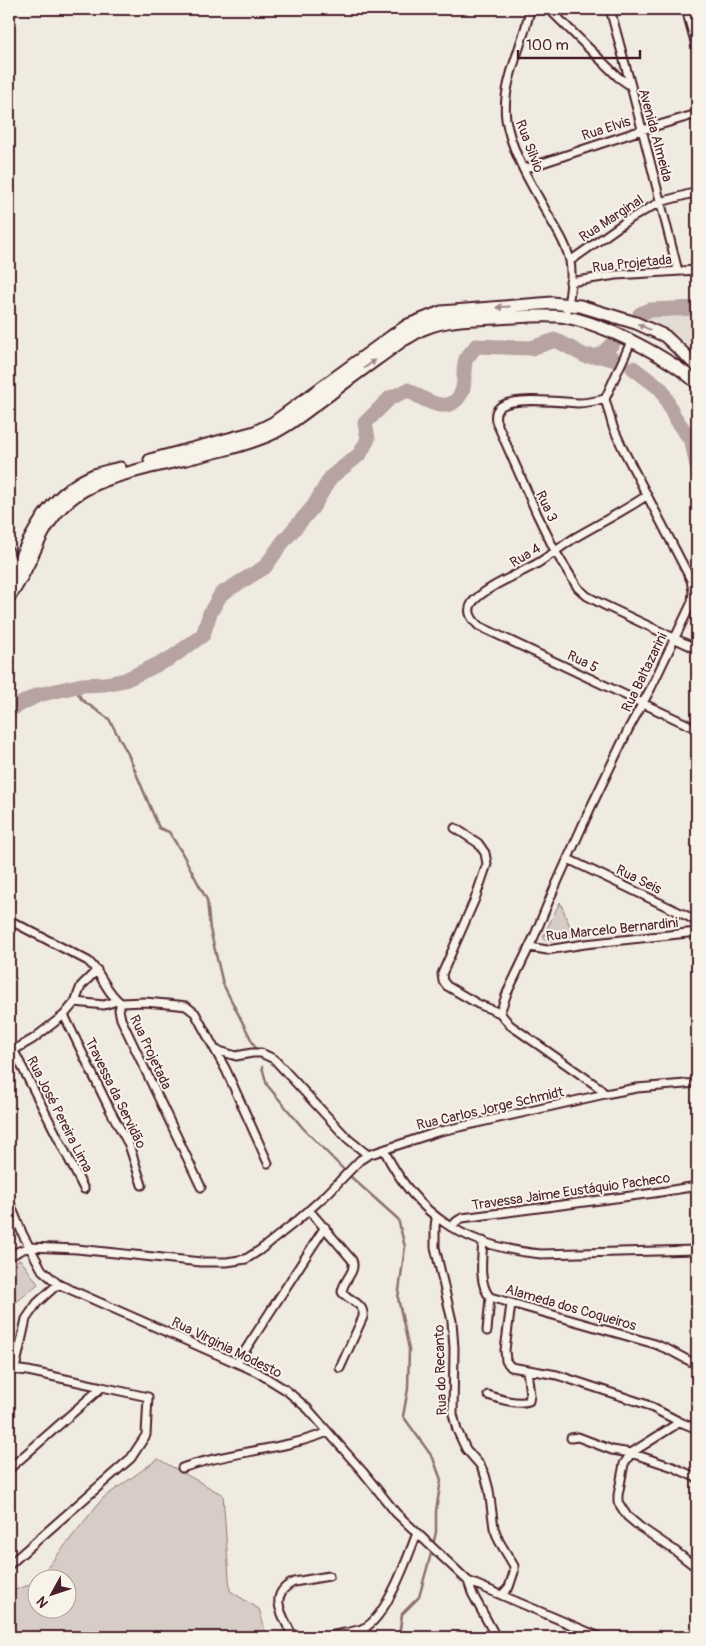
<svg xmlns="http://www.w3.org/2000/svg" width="706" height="1646" font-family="Pangolin,sans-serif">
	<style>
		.built { fill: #e3dcd2 }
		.green { fill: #d8cdc6; stroke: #917678 }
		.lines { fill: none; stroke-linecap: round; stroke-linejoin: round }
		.stream { stroke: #8b6f72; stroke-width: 2.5 }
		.river { stroke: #b7a4a2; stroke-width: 15 }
		.minor-casing { stroke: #4a1f2b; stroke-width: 11 }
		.primary-casing { stroke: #4a1f2b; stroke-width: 15 }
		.minor { stroke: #f7f3e8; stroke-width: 7 }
		.primary { stroke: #f7f3e8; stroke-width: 11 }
		.oneway { fill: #a0898a }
		.labels { text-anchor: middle; stroke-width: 4; stroke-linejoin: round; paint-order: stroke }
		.street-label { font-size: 14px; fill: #4a1f2b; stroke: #f7f3e8 }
	</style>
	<rect width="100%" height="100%" fill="#f0ebe0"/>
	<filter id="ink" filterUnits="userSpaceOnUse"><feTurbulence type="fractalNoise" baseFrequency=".02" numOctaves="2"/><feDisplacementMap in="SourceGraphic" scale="10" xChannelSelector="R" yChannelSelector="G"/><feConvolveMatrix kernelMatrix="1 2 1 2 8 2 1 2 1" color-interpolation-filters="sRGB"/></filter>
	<g filter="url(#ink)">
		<path class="built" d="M 648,315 L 697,315 L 697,356 L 677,335 L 645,321 Z"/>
		<path class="green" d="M 560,902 L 574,936 L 548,941 L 544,940 L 543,937 L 545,933 Z
			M 20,1259 L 38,1284 L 13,1305 L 11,1315 L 9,1314 L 9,1266 Z
			M 158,1459 L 223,1495 L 230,1591 L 259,1609 L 267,1637 L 9,1637 L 9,1592 L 35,1583 L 37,1580 L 38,1608 L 68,1608 L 68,1578 L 39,1578 L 103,1498 Z"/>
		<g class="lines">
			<path class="stream" d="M 74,687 L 82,700 L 109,719 L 128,754 L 159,828 L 169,832 L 181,851 L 207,900 L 210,929 L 223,984 L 256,1049
				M 262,1067 L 267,1085 L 303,1128 L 351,1177 L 398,1219 L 405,1247 L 398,1298 L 409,1349 L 408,1389 L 403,1416 L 433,1458 L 441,1480 L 436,1511 L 436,1532 L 433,1545
				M 399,1637 L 402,1614 L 419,1597 L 432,1550"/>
			<path class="river" d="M 640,314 L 649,310 L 697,308
				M 600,356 L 613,343
				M 633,368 L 662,390 L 674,416 L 692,442 L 697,467
				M 9,710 L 38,695 L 82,685 L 105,684 L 125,680 L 171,658 L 203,635 L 210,613 L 221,594 L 265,567 L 282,543 L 313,507 L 331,477 L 360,454 L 368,439 L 365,423 L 390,398 L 408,390 C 424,400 451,418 462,391 C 466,382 462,369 466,359 C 468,355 473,351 476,346 L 531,348 L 556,340 L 585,356 L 600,356 L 616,360"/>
			<g class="minor-casing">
				<path id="minor" d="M 530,9 C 524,44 501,83 506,119 C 512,155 534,189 551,220 C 558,232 567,246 570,261 C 573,279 569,300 566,317
					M 549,9 L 618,77 L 631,86 L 678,271
					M 610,9 L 631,86
					M 686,9 L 697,49
					M 524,169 L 642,130 L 697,114
					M 570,261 L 628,220 L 660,202 L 697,192
					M 570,282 L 616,275 L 697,270
					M 605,399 C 596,401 587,403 578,403 C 561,402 513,396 500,407 C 495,411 495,416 496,421 L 537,514 L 555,551 L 578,588 L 587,596 L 602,604 L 697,649
					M 646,496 C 624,511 600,523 576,537 C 563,545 551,555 538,563 C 521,573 483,588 472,603 C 466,612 472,620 479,626 L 697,729
					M 9,551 L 13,573
					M 455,828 L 478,843 L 485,853 L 487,864 L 475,899 L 442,974 L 443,981 L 447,986 L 478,1004 L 500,1013 L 510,1025 L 597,1086 L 605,1094
					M 568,859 L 689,917 L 697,922
					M 9,920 L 88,961 C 102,973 106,993 121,1003 L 119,1010 L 121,1019 L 201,1187
					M 530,947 L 547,950 L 585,944 L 697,932
					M 75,1002 L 104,1005 L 117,1001
					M 121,1003 L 145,1002 L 178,1005 L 186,1006 L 195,1013 L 226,1070 L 268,1163
					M 500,1013 L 507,993 L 534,937 L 551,896 L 590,809 L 629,728 L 651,688 L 692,602 L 693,591 L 691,580 L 623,449 L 613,427 L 605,399 L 631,342
					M 64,1015 L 110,1110 L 129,1145 L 142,1185
					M 216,1050 L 236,1056 L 252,1053 L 261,1053 L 274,1059 L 348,1139 L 368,1155
					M 14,1051 L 84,1189
					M 9,1053 L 33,1039 L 64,1015 L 75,1002 L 81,986 L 97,970
					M 384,1150 C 417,1217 467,1247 541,1254 L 697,1250
					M 9,1201 L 23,1235 L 42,1270 L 58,1284 L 257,1372 L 286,1390 L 308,1409 L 363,1472 L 396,1513 L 468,1581 L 600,1637
					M 309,1210 L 352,1260 C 357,1272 343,1280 342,1292 C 349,1301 365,1303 363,1317 L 340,1368
					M 436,1219 L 435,1227 L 435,1247 L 452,1321 L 454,1348 L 453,1414 L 457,1430 L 466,1449 L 480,1465 L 485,1475 L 489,1490 L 494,1528 L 499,1541 L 514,1566 L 514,1572 L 509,1587 L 502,1595
					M 451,1227 L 457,1221 L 462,1218 L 654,1193 L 697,1186
					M 483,1241 C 482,1257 478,1284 490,1297 L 655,1344 L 669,1350 L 697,1365
					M 9,1257 L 19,1251 L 29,1247 L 77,1249 L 201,1262 L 227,1262 L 246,1259 L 260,1250 L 298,1220 L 328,1193 L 360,1160 L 368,1155 L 437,1132 L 605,1094 L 637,1088 L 697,1083
					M 511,1304 L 505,1350 L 506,1361 L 511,1367 L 557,1375 L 645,1404 L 680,1422 L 697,1429
					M 487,1331 L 490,1297
					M 237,1363 L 325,1227
					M 12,1369 L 28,1371 L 102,1387
					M 9,1374 L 15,1369 L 26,1319 L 37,1303 L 58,1284
					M 488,1395 C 500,1399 517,1405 529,1401 L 530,1395 L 527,1370
					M 680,1422 L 631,1453 L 624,1464 L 618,1495 L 618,1502 L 627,1516 L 640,1527 L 674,1550 L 697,1568
					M 571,1438 L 578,1437 L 612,1450 L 631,1453 L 673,1467 L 697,1478
					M 182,1468 C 229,1451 281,1451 328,1432
					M 9,1469 L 102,1387 L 148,1397 L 146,1435 L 131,1458 L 9,1565
					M 468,1581 L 472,1593 L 496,1637
					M 363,1628 L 368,1637
					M 293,1637 C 285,1619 265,1595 294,1582 L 329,1576
					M 326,1637 C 337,1634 354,1632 364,1628 C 386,1618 408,1557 417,1533"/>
			</g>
			<g class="primary-casing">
				<path id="primary" d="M 150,460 L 255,432 L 273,423 L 392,336 L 408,325 L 441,312 L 552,303 L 580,306 L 636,323 L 665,336 L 697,366
					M 9,580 C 31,538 46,495 94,475 C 102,472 111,470 120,468
					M 9,597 C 32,567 38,527 67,502 C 90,482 119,475 147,468 C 187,458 229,451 267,436 C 290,426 310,408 330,394 C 354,375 379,358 403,340 C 410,337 416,332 423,329 C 446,319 473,319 498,318 C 520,317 544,314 566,317 C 604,324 669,357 697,383"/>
			</g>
			<use href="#minor" class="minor"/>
			<use href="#primary" class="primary"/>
		</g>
		<defs><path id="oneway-solid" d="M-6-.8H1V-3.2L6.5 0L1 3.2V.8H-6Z" transform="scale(1.25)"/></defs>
		<g class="oneway">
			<use href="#oneway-solid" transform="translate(503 307) rotate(176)"/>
			<use href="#oneway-solid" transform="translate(644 327) rotate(-155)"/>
			<use href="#oneway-solid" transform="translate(370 364) rotate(-36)"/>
		</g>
	</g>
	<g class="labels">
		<g class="street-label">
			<text transform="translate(606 128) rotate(-18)" y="5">Rua Elvis</text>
			<text transform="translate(656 135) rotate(75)" y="5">Avenida Almeida</text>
			<text transform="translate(530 146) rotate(69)" y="5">Rua Silvio</text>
			<text transform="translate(611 218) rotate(-33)" y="5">Rua Marginal</text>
			<text transform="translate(632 263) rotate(-6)" y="5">Rua Projetada</text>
			<text transform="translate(547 506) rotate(65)" y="5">Rua 3</text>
			<text transform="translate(525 555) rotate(-31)" y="5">Rua 4</text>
			<text transform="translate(583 661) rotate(26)" y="5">Rua 5</text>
			<text transform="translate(644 672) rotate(-64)" y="5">Rua Baltazarini</text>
			<text transform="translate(639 879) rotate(26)" y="5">Rua Seis</text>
			<text transform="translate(612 929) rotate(-6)" y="5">Rua Marcelo Bernardini</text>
			<text transform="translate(151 1052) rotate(65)" y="5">Rua Projetada</text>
			<text transform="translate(116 1093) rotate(64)" y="5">Travessa da Servidão</text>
			<text transform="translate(490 1108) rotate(-13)" y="5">Rua Carlos Jorge Schmidt</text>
			<text transform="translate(60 1114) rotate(63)" y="5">Rua José Pereira Lima</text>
			<text transform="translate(571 1191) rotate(-8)" y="5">Travessa Jaime Eustáquio Pacheco</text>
			<text transform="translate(571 1307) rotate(16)" y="5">Alameda dos Coqueiros</text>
			<text transform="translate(227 1347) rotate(26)" y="5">Rua Virginia Modesto</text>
			<text transform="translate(440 1370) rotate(-92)" y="5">Rua do Recanto</text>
		</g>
	</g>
	<rect width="706" height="1646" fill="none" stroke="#f7f3e8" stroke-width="30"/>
	<rect x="15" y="15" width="676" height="1616" fill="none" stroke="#4a1f2b" stroke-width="2" filter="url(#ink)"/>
	<g transform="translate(52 1594) rotate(230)"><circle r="24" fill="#f7f3e8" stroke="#b29e9c"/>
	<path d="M0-4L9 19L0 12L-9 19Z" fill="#4a1f2b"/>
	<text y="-8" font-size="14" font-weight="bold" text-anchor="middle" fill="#4a1f2b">N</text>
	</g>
	<path d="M518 50v8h122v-8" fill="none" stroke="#4a1f2b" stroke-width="2.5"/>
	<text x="526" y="50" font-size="15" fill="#4a1f2b" stroke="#f7f3e8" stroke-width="4" paint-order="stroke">100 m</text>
</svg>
